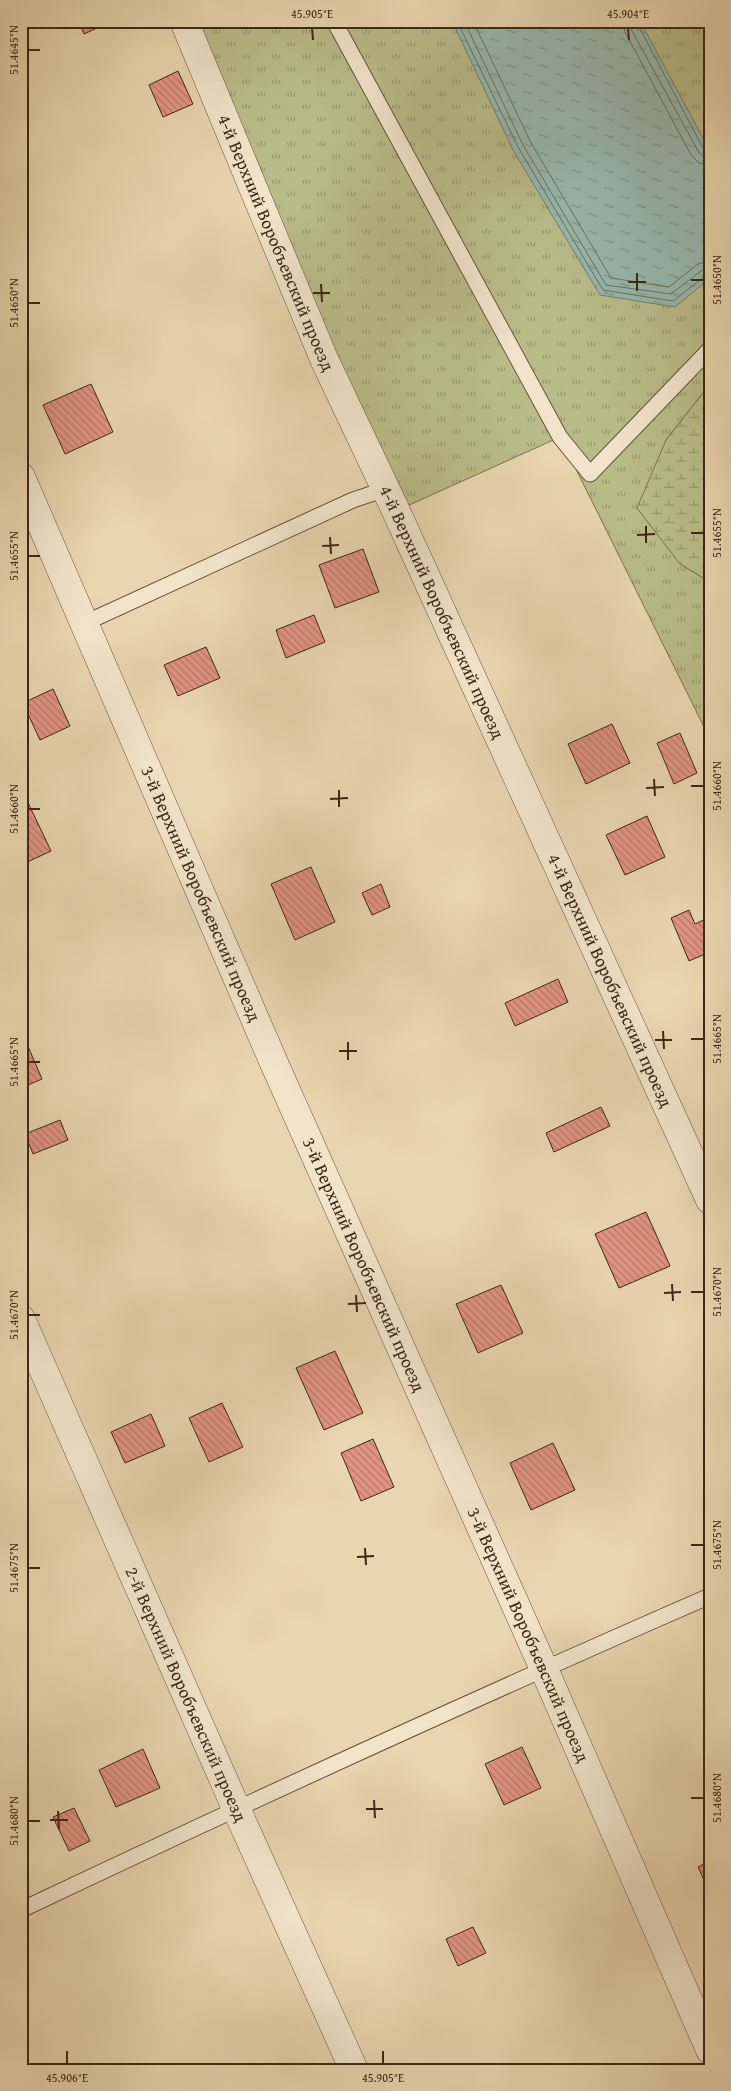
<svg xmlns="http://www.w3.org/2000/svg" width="731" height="2091" font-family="'Gentium Book Plus',serif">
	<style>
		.grass { fill: url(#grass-tufts); stroke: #7c724e }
		.wetland { fill: url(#wetland-marsh); stroke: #7c724e }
		.water { fill: url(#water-ripples); stroke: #737e70 }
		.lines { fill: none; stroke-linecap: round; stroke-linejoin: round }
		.shore { stroke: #6a7060; stroke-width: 1 }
		.building { fill: url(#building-back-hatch); stroke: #3e2714 }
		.lane-casing { stroke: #69523b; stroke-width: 17 }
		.street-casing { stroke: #69523b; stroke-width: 29 }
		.lane { stroke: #f1e4cb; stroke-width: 15 }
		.street { stroke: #f1e4cb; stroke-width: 28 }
		.ticks { fill: none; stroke: #3e2714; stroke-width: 2 }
		.labels { text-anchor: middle; stroke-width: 4; stroke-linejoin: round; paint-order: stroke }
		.street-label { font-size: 18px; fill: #3e2714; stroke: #f1e4cb }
		.neatline { fill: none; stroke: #3e2714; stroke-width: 2 }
		.ticks-label { font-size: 12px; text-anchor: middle; fill: #3e2714 }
	</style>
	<defs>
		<pattern id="grass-tufts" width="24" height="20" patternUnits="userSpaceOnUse" patternTransform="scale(1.25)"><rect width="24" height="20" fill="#b9bc89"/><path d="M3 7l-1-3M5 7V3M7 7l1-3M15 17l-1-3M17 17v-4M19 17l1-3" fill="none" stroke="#98996f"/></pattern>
		<pattern id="wetland-marsh" width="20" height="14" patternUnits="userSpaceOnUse" patternTransform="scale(1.25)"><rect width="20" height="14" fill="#b9bc89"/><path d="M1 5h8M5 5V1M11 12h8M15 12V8" fill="none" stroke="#98996f"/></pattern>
		<pattern id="water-ripples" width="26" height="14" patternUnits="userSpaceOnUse" patternTransform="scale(1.25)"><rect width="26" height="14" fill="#97b8ad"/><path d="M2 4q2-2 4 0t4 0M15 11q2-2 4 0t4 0" fill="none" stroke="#7d968c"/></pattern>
		<pattern id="building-back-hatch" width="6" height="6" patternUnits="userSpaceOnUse" patternTransform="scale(1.25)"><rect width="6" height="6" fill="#e19482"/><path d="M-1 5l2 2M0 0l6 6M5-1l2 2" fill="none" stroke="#b87969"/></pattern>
	</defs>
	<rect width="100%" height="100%" fill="#e9d5af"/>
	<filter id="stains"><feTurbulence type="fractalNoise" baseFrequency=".004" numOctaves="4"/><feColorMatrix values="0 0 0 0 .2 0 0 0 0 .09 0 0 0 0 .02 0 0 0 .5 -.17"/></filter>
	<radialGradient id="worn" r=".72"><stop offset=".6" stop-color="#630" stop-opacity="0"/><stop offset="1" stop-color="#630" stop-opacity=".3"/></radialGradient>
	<path class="grass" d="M 184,21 L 710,21 L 710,384 L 666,440 L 680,564 L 710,582 L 710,739 L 560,437 L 396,511 Z"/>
	<path class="wetland" d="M 710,384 L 710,582 L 680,564 L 637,508 L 666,440 Z"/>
	<path class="water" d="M 452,21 L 640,21 L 710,151 L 710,278 L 675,307 L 600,295 L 513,150 Z"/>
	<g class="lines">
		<path class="shore" d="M 457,21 L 518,147 L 603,290 L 673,301 L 705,276 L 710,275
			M 464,21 L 523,145 L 606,285 L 671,294 L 701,271 L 710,268
			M 473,21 L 530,141 L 611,278 L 669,287 L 698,264 L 710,261
			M 622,21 L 625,32 L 691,155 L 699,163 L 710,165
			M 630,21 L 631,29 L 698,151 L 703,157 L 710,158
			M 636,21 L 703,148 L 710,152"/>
	</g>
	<path class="building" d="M 79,21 L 112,21 L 84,34 Z
		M 178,71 L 193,104 L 163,117 L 149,85 Z
		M 91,384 L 113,432 L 65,454 L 43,405 Z
		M 363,549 L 379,592 L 335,608 L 319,565 Z
		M 314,615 L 325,642 L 286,658 L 276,630 Z
		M 206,647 L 220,678 L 178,696 L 164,665 Z
		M 53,689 L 70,726 L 40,740 L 23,703 Z
		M 612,724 L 630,763 L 586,784 L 568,744 Z
		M 680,733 L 697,773 L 674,784 L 657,743 Z
		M 23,792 L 51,851 L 21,865 L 21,793 Z
		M 647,816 L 665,857 L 625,875 L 606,835 Z
		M 311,867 L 335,922 L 295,940 L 271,884 Z
		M 381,884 L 390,907 L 372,915 L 362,893 Z
		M 689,910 L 695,924 L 710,917 L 710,952 L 689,961 L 671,918 Z
		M 558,979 L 568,1002 L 515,1026 L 505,1003 Z
		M 21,1030 L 42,1079 L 21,1088 Z
		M 601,1107 L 610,1126 L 554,1152 L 546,1133 Z
		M 60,1120 L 68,1140 L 33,1154 L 25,1134 Z
		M 646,1212 L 670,1266 L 619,1288 L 595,1234 Z
		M 501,1285 L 523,1333 L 478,1353 L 456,1304 Z
		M 335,1351 L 363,1413 L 324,1430 L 296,1368 Z
		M 222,1403 L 243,1447 L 209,1462 L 189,1418 Z
		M 151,1414 L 165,1446 L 125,1463 L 111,1432 Z
		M 373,1439 L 394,1487 L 361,1501 L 341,1453 Z
		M 553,1443 L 575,1490 L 531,1510 L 510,1463 Z
		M 522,1747 L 541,1788 L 504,1805 L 485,1764 Z
		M 143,1749 L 160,1788 L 116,1807 L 99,1770 Z
		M 74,1808 L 90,1841 L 69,1851 L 53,1817 Z
		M 710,1861 L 710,1894 L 698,1867 Z
		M 473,1927 L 486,1953 L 458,1966 L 446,1939 Z"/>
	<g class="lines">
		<g class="lane-casing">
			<path id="lane" d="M 334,21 L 560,437 L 590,474 L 710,349
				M 85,623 L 353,500 L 386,489
				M 21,1910 C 249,1802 478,1697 710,1596"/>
		</g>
		<g class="street-casing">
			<g id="street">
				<path id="s1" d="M 184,21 L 324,359 L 396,511 L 710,1200"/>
				<path id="s2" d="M 21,477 L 274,1063 L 544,1669 L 710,2050"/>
				<path id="s3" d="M 21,1319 L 236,1808 L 354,2070"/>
			</g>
		</g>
		<use href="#lane" class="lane"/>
		<use href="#street" class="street"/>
	</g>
	<path class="ticks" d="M 312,28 L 313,40M 628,28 L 629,40M 28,50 L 40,50M 637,273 L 637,291M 691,280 L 704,280M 628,282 L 646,282M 321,284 L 322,302M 313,293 L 330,293M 28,303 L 40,303M 646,526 L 646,543M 691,533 L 704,533M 637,535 L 655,534M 330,537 L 331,554M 322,546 L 339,545M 28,556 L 40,556M 654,779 L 655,796M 691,786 L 704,786M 646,788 L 664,787M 339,790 L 339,807M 330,799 L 348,798M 28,809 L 40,809M 663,1031 L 664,1049M 691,1039 L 704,1039M 655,1040 L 672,1040M 348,1042 L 348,1060M 339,1051 L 357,1051M 28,1062 L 40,1062M 672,1284 L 673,1301M 691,1292 L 704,1292M 664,1293 L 681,1292M 356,1295 L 357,1312M 348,1304 L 366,1303M 28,1315 L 40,1315M 691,1545 L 704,1545M 365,1548 L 366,1565M 357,1557 L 374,1556M 28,1568 L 40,1568M 691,1798 L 704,1798M 374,1800 L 375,1818M 366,1809 L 383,1809M 58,1811 L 59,1829M 50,1820 L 68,1820M 28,1821 L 40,1821M 67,2051 L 67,2064M 383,2051 L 383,2064"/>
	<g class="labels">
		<g class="street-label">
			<text dy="6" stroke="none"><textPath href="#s1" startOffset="240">4-й Верхний Воробъевский проезд</textPath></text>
			<text dy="6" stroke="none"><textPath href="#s1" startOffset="645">4-й Верхний Воробъевский проезд</textPath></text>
			<text dy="6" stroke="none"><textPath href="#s2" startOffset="454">3-й Верхний Воробъевский проезд</textPath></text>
			<text dy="6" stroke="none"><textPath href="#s1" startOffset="1050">4-й Верхний Воробъевский проезд</textPath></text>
			<text dy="6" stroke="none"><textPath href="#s2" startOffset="859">3-й Верхний Воробъевский проезд</textPath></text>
			<text dy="6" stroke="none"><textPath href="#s2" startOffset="1264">3-й Верхний Воробъевский проезд</textPath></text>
			<text dy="6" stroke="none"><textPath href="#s3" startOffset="410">2-й Верхний Воробъевский проезд</textPath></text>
		</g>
	</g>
	<rect width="731" height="2091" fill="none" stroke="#e9d5af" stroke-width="55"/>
	<rect x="28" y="28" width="676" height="2036" class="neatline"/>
	<g class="ticks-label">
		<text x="312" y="18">45.905°E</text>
		<text x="628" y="18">45.904°E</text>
		<text transform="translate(14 50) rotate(-90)" y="4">51.4645°N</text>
		<text transform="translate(717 280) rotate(-90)" y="4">51.4650°N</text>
		<text transform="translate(14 303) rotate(-90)" y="4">51.4650°N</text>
		<text transform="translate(717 533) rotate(-90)" y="4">51.4655°N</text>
		<text transform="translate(14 556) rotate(-90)" y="4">51.4655°N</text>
		<text transform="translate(717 786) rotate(-90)" y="4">51.4660°N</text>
		<text transform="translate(14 809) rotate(-90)" y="4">51.4660°N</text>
		<text transform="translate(717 1039) rotate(-90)" y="4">51.4665°N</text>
		<text transform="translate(14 1062) rotate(-90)" y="4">51.4665°N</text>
		<text transform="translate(717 1292) rotate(-90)" y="4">51.4670°N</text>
		<text transform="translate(14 1315) rotate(-90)" y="4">51.4670°N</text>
		<text transform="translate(717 1545) rotate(-90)" y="4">51.4675°N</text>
		<text transform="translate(14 1568) rotate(-90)" y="4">51.4675°N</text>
		<text transform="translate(717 1798) rotate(-90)" y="4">51.4680°N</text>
		<text transform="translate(14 1821) rotate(-90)" y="4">51.4680°N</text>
		<text x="67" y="2082">45.906°E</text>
		<text x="383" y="2082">45.905°E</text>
	</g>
	<rect width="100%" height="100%" filter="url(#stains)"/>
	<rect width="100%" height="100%" fill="url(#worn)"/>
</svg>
